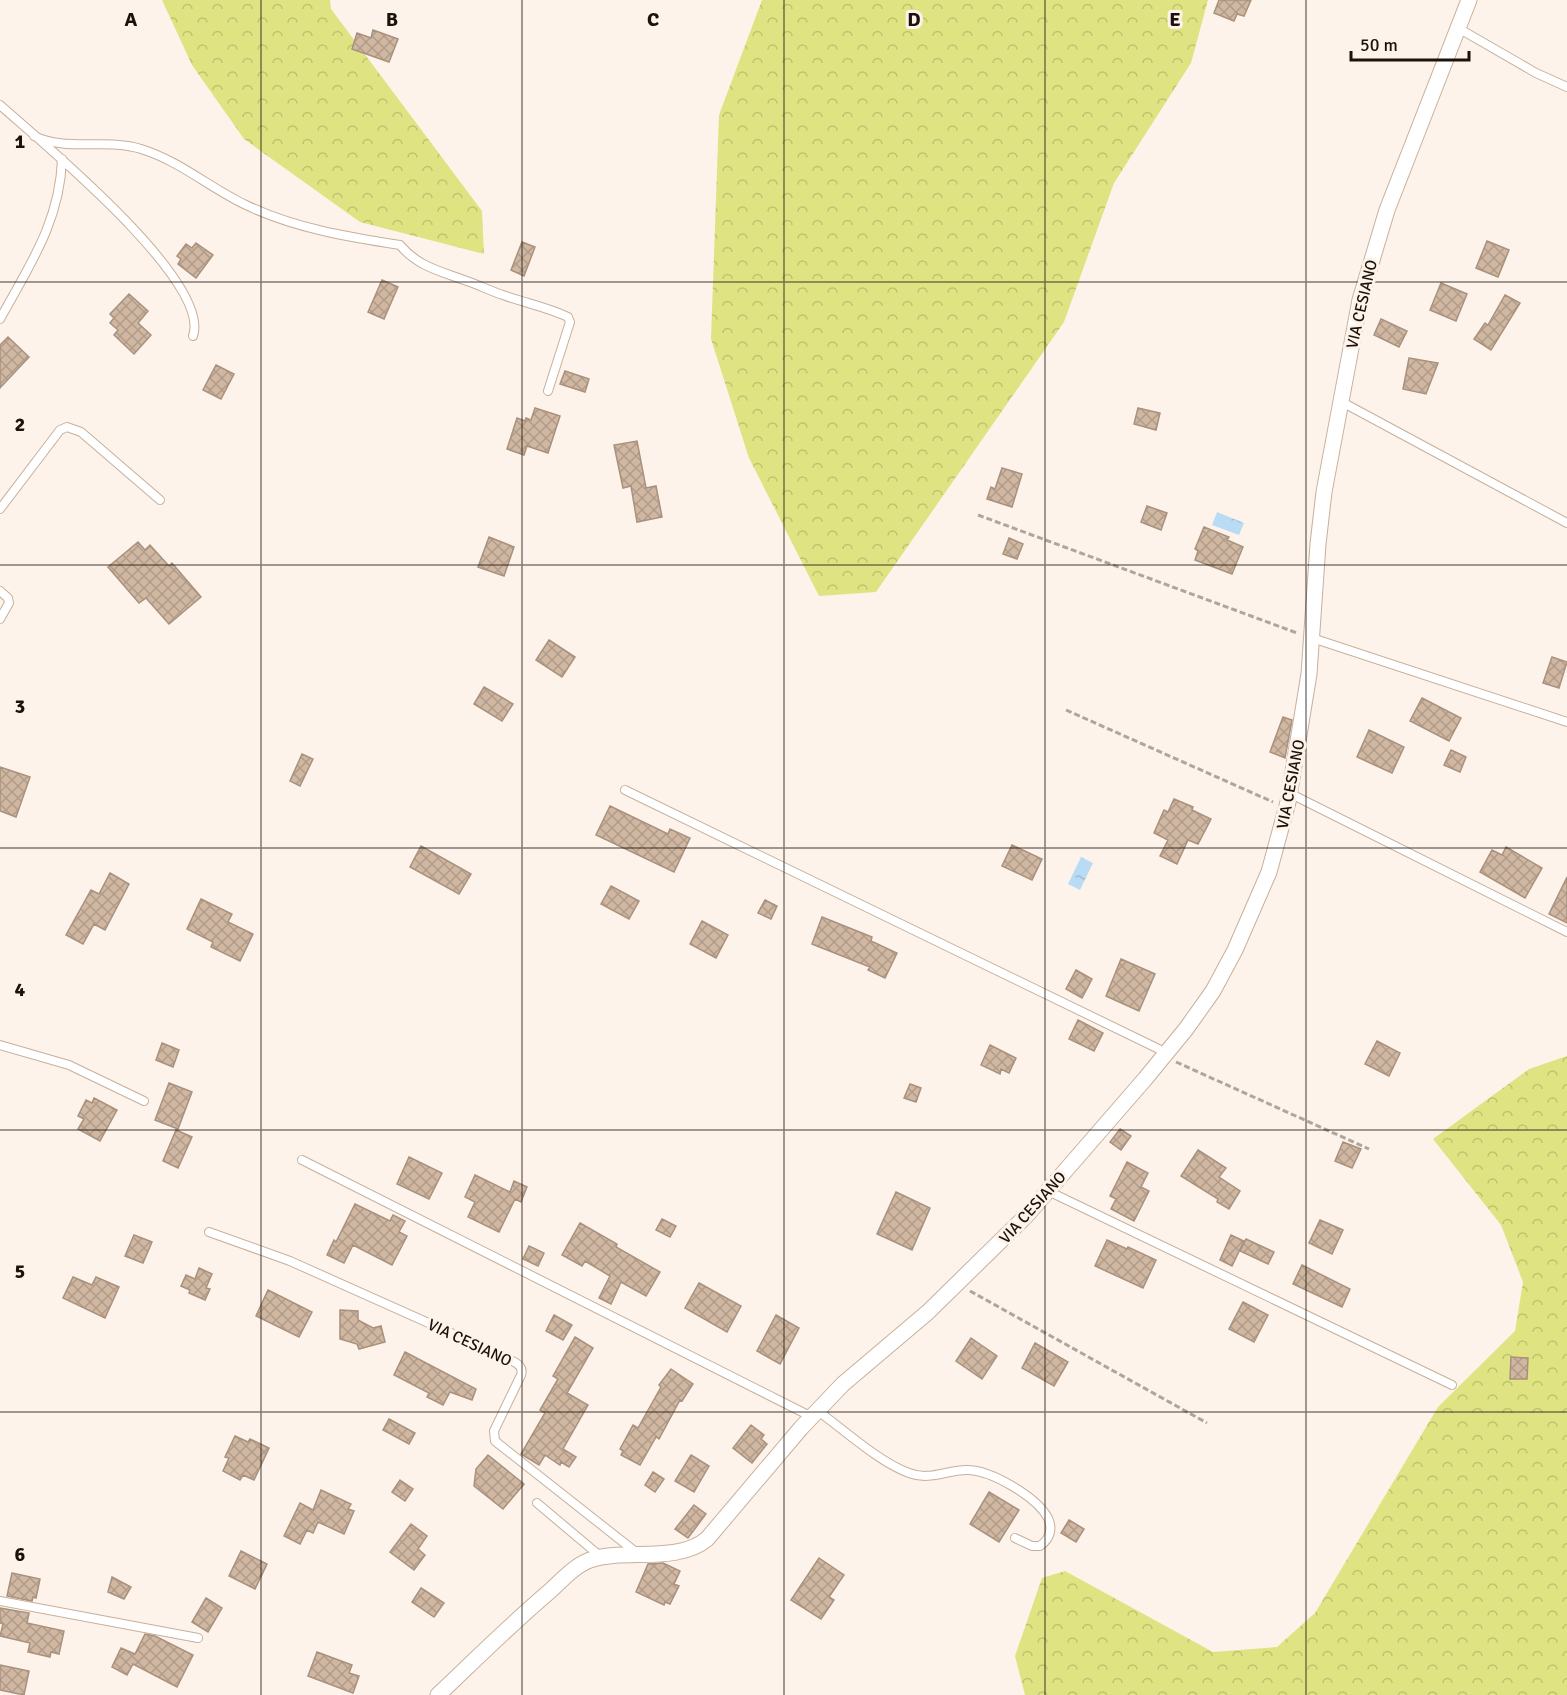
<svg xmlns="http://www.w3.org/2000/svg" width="1567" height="1695" font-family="Signika,sans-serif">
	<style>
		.forest { fill: url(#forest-crowns) }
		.water { fill: url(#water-ripples) }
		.building { fill: url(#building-cross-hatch); stroke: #a8917d; stroke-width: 1.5 }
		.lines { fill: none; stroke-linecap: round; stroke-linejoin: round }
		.service-casing { stroke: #c7b09b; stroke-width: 10 }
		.minor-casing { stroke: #c7b09b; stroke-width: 17 }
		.path { stroke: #afa59d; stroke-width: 3; stroke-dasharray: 6 3; stroke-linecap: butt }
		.service { stroke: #fff; stroke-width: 8 }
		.minor { stroke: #fff; stroke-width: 15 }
		.grid { fill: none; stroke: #1b130b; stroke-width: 1.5; stroke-opacity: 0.55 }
		.labels { text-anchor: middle; stroke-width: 6; stroke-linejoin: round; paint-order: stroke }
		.street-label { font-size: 16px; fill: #1b130b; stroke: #fdf3ea }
		.grid-label { font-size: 20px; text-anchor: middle; font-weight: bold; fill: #1b130b; stroke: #fdf3ea; stroke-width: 6; stroke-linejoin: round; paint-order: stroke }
	</style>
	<defs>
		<pattern id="forest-crowns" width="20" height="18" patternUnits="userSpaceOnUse" patternTransform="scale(1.5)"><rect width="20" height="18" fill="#dfe382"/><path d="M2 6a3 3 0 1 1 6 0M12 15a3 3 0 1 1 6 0" fill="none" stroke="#bfc26f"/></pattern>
		<pattern id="water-ripples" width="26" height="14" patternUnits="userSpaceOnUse" patternTransform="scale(1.5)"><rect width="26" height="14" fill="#badbf4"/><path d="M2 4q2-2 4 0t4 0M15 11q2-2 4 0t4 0" fill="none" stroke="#9fbbd0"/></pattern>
		<pattern id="building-cross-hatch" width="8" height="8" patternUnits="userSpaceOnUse" patternTransform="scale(1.5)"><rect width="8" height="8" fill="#cfb7a2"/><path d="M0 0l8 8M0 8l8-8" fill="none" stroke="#b19c8a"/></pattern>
	</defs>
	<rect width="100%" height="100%" fill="#fdf3ea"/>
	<path class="forest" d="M 162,0 L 330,0 L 331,9 L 482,211 L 484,254 L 360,222 L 244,139 L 192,65 Z
		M 762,0 L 1208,0 L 1191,63 L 1114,183 L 1064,322 L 876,592 L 819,596 L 749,458 L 711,339 L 719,115 Z
		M 1567,1056 L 1567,1695 L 1025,1695 L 1015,1656 L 1042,1578 L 1065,1571 L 1213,1652 L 1277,1647 L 1315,1613 L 1438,1407 L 1515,1331 L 1523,1282 L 1501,1225 L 1433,1139 L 1529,1069 Z"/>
	<path class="water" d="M 1217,512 L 1244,523 L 1239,535 L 1212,525 Z
		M 1081,857 L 1093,863 L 1080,890 L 1068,884 Z"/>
	<path class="building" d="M 1219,0 L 1251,0 L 1244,16 L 1237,14 L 1234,21 L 1214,13 Z
		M 373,30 L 398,39 L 389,62 L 352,49 L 357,33 L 371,38 Z
		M 1487,241 L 1509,250 L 1498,277 L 1476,268 Z
		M 522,242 L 535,247 L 524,276 L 511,270 Z
		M 196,243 L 213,255 L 196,278 L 178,264 L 181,259 L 177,256 L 186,244 L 192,248 Z
		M 382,280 L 398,287 L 384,319 L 368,312 Z
		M 1441,283 L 1467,294 L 1456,321 L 1430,310 Z
		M 129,294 L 148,311 L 138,323 L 151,335 L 134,354 L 114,335 L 118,330 L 110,323 L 114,318 L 110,314 Z
		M 1505,295 L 1520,303 L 1491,350 L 1474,339 L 1485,323 L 1488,325 Z
		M 1381,319 L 1407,331 L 1399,347 L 1374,335 Z
		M 8,337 L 29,357 L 0,388 L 0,345 Z
		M 1409,358 L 1438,363 L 1426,394 L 1403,389 Z
		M 216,365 L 234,374 L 221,399 L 203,390 Z
		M 565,371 L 589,379 L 585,392 L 560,384 Z
		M 535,408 L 560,416 L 548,453 L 527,446 L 524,455 L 507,449 L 517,418 L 525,421 L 526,418 L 531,420 Z
		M 1138,408 L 1160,413 L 1156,430 L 1134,424 Z
		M 637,441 L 646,488 L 656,486 L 662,517 L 637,522 L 631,486 L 623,488 L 614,445 Z
		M 1002,468 L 1022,474 L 1012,507 L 987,499 L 991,487 L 995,489 Z
		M 1147,506 L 1167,513 L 1161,530 L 1141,522 Z
		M 1204,527 L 1229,537 L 1227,540 L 1243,547 L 1232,574 L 1195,560 L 1198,551 L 1195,549 Z
		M 489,537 L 514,547 L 504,576 L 478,567 Z
		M 1009,538 L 1023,544 L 1017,559 L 1003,554 Z
		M 138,542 L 145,550 L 150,545 L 169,566 L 172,563 L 201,597 L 169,624 L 146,598 L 139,603 L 108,567 Z
		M 549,640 L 575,657 L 562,677 L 536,660 Z
		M 1552,657 L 1567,662 L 1559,688 L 1543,683 Z
		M 484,687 L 513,704 L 502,721 L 474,704 Z
		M 1422,698 L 1461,718 L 1449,741 L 1410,721 Z
		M 1283,717 L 1292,720 L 1285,758 L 1270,752 Z
		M 1369,730 L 1404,747 L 1392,773 L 1357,757 Z
		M 1451,750 L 1466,757 L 1460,772 L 1444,765 Z
		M 302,754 L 313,759 L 300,786 L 290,781 Z
		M 0,767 L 30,777 L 16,817 L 0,811 Z
		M 1174,799 L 1193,807 L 1192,810 L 1211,819 L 1198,844 L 1188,840 L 1177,864 L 1160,856 L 1168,840 L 1154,833 L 1164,810 L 1168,812 Z
		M 610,806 L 668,834 L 670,829 L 690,838 L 674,872 L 596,835 Z
		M 1012,845 L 1042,859 L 1032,880 L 1002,866 Z
		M 421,846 L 471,874 L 459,894 L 410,867 Z
		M 1506,847 L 1542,868 L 1525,898 L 1480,872 L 1492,850 L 1502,855 Z
		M 110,873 L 129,884 L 105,930 L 94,924 L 83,944 L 66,935 L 91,890 L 99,894 Z
		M 1567,877 L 1567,923 L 1549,914 Z
		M 611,886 L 639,901 L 629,919 L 601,904 Z
		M 201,899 L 232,914 L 228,922 L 253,934 L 240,961 L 211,947 L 213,942 L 187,929 Z
		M 765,900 L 777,906 L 771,919 L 758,913 Z
		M 822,917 L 872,937 L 871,941 L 897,953 L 885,978 L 868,970 L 870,967 L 812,944 Z
		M 702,921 L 728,935 L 716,958 L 690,944 Z
		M 1121,959 L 1155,974 L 1139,1011 L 1106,996 Z
		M 1076,970 L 1092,979 L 1082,998 L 1066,989 Z
		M 1078,1020 L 1103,1033 L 1094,1051 L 1069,1039 Z
		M 1377,1041 L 1400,1053 L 1389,1076 L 1365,1064 Z
		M 162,1043 L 179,1050 L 173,1067 L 156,1060 Z
		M 990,1045 L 1016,1058 L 1009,1073 L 1001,1069 L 1000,1074 L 981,1065 Z
		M 169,1083 L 192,1092 L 178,1129 L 155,1120 Z
		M 910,1084 L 921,1088 L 916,1102 L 904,1098 Z
		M 94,1098 L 117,1110 L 100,1141 L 78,1129 L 84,1119 L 78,1116 L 86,1100 L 92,1103 Z
		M 1120,1129 L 1131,1136 L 1121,1150 L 1110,1142 Z
		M 176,1130 L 192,1137 L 178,1168 L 163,1161 Z
		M 1343,1142 L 1361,1149 L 1352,1168 L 1335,1161 Z
		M 1198,1150 L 1226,1168 L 1219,1177 L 1240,1191 L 1229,1209 L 1217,1202 L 1218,1199 L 1181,1176 Z
		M 409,1157 L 442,1173 L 429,1199 L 397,1184 Z
		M 1127,1162 L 1148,1173 L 1141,1187 L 1149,1191 L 1134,1221 L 1111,1209 L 1116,1199 L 1110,1196 Z
		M 475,1175 L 510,1192 L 514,1181 L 527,1187 L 521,1202 L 515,1199 L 499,1232 L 468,1217 L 475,1202 L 465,1197 Z
		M 896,1192 L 930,1208 L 912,1250 L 877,1234 Z
		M 355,1204 L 390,1221 L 393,1215 L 405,1221 L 399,1232 L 407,1236 L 392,1265 L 353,1245 L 344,1263 L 327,1255 L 334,1240 L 336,1242 Z
		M 662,1219 L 676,1226 L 670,1237 L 656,1230 Z
		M 1320,1220 L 1343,1230 L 1332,1254 L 1309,1243 Z
		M 580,1223 L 617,1244 L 616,1247 L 660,1272 L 646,1296 L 621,1282 L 611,1304 L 599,1298 L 610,1276 L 585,1261 L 582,1266 L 562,1255 Z
		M 134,1235 L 152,1242 L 143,1263 L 125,1256 Z
		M 1231,1235 L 1244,1241 L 1232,1266 L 1220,1260 Z
		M 1246,1239 L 1274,1252 L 1268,1264 L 1240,1251 Z
		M 1107,1240 L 1127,1249 L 1128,1247 L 1156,1260 L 1143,1288 L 1095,1266 Z
		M 529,1246 L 544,1253 L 538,1266 L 523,1259 Z
		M 1302,1265 L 1350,1289 L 1342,1307 L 1293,1284 Z
		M 199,1268 L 212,1274 L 206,1288 L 210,1289 L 205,1300 L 189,1293 L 190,1290 L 181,1286 L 186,1275 L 195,1279 Z
		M 73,1277 L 92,1285 L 96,1277 L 119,1287 L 105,1318 L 63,1298 Z
		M 699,1283 L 741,1306 L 727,1332 L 685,1308 Z
		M 268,1290 L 312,1312 L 299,1337 L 256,1316 Z
		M 1243,1302 L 1268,1315 L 1254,1342 L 1229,1329 Z
		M 340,1310 L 358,1311 L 358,1320 L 373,1328 L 381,1326 L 385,1342 L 359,1349 L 357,1344 L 340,1339 Z
		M 554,1315 L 572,1325 L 563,1340 L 546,1331 Z
		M 776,1315 L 799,1328 L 780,1364 L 757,1351 Z
		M 575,1337 L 593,1348 L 567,1393 L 588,1405 L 563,1449 L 576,1457 L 569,1467 L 561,1462 L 560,1465 L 545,1455 L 539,1465 L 521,1454 L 545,1413 L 540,1410 L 558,1379 L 553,1376 Z
		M 971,1338 L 997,1356 L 982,1379 L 956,1361 Z
		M 1035,1343 L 1068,1362 L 1054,1386 L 1022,1368 Z
		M 405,1352 L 476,1389 L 472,1400 L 450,1392 L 443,1405 L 427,1397 L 429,1393 L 394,1375 Z
		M 1511,1357 L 1528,1358 L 1527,1379 L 1510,1379 Z
		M 671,1369 L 693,1384 L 682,1401 L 680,1400 L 659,1439 L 656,1437 L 640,1465 L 621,1455 L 623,1451 L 620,1449 L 633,1425 L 638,1428 L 661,1387 L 659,1385 Z
		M 389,1419 L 415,1433 L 409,1444 L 383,1430 Z
		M 751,1425 L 764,1435 L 761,1439 L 767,1444 L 752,1463 L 733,1448 Z
		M 235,1436 L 248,1442 L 250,1439 L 269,1448 L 254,1480 L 243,1475 L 240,1480 L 223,1471 L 229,1458 L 225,1457 Z
		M 488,1455 L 524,1484 L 503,1509 L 474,1486 L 476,1469 Z
		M 691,1455 L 709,1466 L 694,1492 L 675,1481 Z
		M 653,1472 L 664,1479 L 655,1492 L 645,1485 Z
		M 400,1480 L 413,1489 L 405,1501 L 392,1492 Z
		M 321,1490 L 351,1504 L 348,1509 L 354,1511 L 344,1534 L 318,1522 L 313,1533 L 307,1530 L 300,1544 L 284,1536 L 300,1503 L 313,1510 Z
		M 989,1492 L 1019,1510 L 999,1542 L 970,1524 Z
		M 694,1505 L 706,1514 L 688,1538 L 675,1529 Z
		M 1069,1520 L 1084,1529 L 1076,1542 L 1061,1533 Z
		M 411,1524 L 427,1536 L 418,1549 L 425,1555 L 414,1570 L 390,1552 Z
		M 241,1551 L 267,1564 L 255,1589 L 229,1576 Z
		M 819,1558 L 844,1575 L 829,1597 L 834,1600 L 821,1619 L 791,1600 Z
		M 663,1563 L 680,1571 L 674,1584 L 679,1586 L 670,1604 L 665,1602 L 664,1605 L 636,1592 L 648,1564 Z
		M 12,1573 L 40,1579 L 36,1598 L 33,1597 L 32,1601 L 7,1596 Z
		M 112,1577 L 131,1587 L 124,1599 L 108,1592 Z
		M 421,1588 L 444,1603 L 434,1617 L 412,1602 Z
		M 206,1598 L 222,1608 L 208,1632 L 192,1622 Z
		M 0,1608 L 29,1613 L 27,1623 L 64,1631 L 59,1654 L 51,1652 L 50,1657 L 28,1652 L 30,1643 L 0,1636 L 3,1624 L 0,1623 Z
		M 145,1634 L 155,1636 L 193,1655 L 177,1687 L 133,1664 L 127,1675 L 112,1667 L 121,1648 L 135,1654 Z
		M 317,1652 L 352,1665 L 349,1673 L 359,1676 L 353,1693 L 308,1676 Z
		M 0,1665 L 29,1671 L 24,1695 L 0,1690 Z"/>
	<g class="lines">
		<g class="service-casing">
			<path id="service" d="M 1458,28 L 1536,73 L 1567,87
				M 0,105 C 40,141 212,281 193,336
				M 34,136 C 68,152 106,138 141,149 C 180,161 210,188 246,205 C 294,228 348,237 400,245 C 417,266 440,271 464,280 C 477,284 490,291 503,295 C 525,303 547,307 568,317 L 570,322 L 548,391
				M 0,319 C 29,266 60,222 62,159
				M 1340,401 L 1567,523
				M 0,509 L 60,430 L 67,427 L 81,432 L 160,500
				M 0,591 L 8,598 L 9,603 L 0,619
				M 1312,638 L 1567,722
				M 625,790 L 1167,1053
				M 1289,793 L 1567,932
				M 0,1045 L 69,1065 L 144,1101
				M 302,1160 L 812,1417
				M 1048,1191 L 1452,1385
				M 209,1232 L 290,1261 L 509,1359 C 516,1363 524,1366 521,1375 L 494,1431 L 495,1441 L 637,1553
				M 818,1411 C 844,1430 879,1462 909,1473 C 930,1481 946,1470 967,1470 C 991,1470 1037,1497 1048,1518 C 1053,1529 1050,1539 1040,1546 L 1032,1546 L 1015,1538
				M 537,1503 L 600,1556
				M 0,1601 L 198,1638"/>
		</g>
		<g class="minor-casing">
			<path id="minor" d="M 438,1695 C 475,1660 511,1624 550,1591 C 562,1580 574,1566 590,1560 C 625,1548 677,1564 707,1539 L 801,1428 L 843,1384 L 928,1312 L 1026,1216 L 1145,1079 L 1186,1029 L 1213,991 L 1235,950 L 1269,872 L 1288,802 L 1309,674 L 1318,544 L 1324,492 L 1360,300 L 1387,210 L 1469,0"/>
		</g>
		<path class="path" d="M 978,515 L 1297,633
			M 1066,710 L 1273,802
			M 1176,1062 L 1369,1149
			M 970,1291 L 1207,1423"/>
		<use href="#service" class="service"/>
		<use href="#minor" class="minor"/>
	</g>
	<path class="grid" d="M 261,0 L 261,1695M 522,0 L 522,1695M 784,0 L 784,1695M 1045,0 L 1045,1695M 1306,0 L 1306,1695M 0,282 L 1567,282M 0,565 L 1567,565M 0,848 L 1567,848M 0,1130 L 1567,1130M 0,1412 L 1567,1412"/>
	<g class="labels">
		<g class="street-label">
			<text transform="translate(1361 304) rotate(-77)" y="6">VIA CESIANO</text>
			<text transform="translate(1290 784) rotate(-79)" y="6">VIA CESIANO</text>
			<text transform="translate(1032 1207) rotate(-48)" y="6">VIA CESIANO</text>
			<text transform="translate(470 1342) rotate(25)" y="6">VIA CESIANO</text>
		</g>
	</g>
	<g class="grid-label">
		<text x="131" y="26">A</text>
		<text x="392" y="26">B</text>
		<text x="653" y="26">C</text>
		<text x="914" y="26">D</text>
		<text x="1175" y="26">E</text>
		<text x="20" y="148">1</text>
		<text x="20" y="431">2</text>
		<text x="20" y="713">3</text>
		<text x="20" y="996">4</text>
		<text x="20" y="1278">5</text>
		<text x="20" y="1561">6</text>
	</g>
	<path d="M1351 51v9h118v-9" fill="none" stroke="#1b130b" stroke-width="3"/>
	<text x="1360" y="51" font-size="18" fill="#1b130b" stroke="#fdf3ea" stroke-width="4.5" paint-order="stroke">50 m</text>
</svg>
